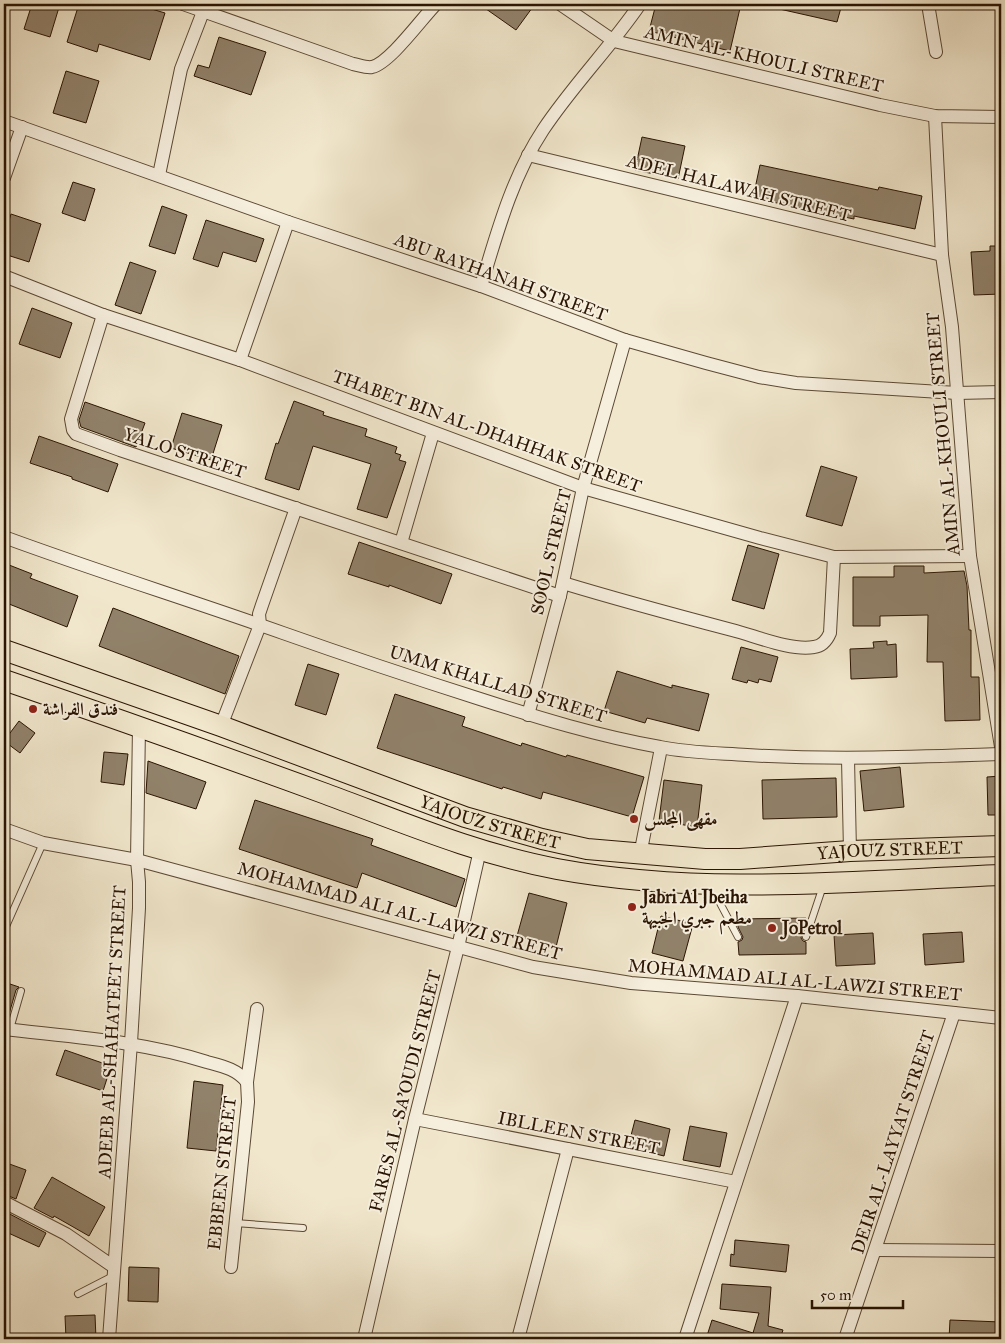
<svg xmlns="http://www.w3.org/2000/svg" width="1005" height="1343" font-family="'IM FELL Great Primer',Amiri,serif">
<rect width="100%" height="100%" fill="#f1e7cc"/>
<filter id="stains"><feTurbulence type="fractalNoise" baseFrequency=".004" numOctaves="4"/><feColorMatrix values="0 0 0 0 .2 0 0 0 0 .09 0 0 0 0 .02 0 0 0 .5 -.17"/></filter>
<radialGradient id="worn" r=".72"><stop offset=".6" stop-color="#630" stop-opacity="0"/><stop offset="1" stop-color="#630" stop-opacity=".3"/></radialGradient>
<g fill="#91826b" stroke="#2a1402">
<path d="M32 4H60L50 37 24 29Z"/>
<path d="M79 4H135L165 13 150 60 99 44 97 52 67 42Z"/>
<path d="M479 4H535L516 30Z"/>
<path d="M656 4H697L708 6V4H741L730 51 649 31Z"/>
<path d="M775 4H842L837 22 775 8Z"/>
<path d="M219 37 266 52 251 95 194 76 198 65 209 68Z"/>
<path d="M66 71 99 81 86 123 53 113Z"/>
<path d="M642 137 685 146 678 179 635 170Z"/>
<path d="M760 165 878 190 879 187 922 196 915 229 854 216V219L753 198Z"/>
<path d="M73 182 95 189 85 221 62 213Z"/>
<path d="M162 206 187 215 175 254 149 246Z"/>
<path d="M11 214 41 224 29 262 4 254V237Z"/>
<path d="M206 220 264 239 256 262 223 252 218 267 193 259Z"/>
<path d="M990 246H1001V294L974 295 971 252 990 251Z"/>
<path d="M130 262 156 271 141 314 115 305Z"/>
<path d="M32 308 72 323 60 358 19 344Z"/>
<path d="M294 401 324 412 323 415 367 429 365 436 397 447 395 453 401 455 399 460 406 462 387 518 357 509 371 464 313 446 299 490 265 479 276 443 278 444Z"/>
<path d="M85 402 145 423 136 447 81 427 79 420Z"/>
<path d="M182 413 222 425 211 460 171 448Z"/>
<path d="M39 436 118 464 108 492 72 479V477L30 463Z"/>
<path d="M821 466 857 477 842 526 806 516Z"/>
<path d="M359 542 452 574 441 604 389 585V587L348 574Z"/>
<path d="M748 545 779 554 764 609 732 600Z"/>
<path d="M4 563 32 574 30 578 78 596 67 627 4 602Z"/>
<path d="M894 566H924V573L964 571 967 586 969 630H971V677H979L980 720 945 721 943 662H927L928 615 880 616V626H853V577H894Z"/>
<path d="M113 608 239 656 225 694 99 646Z"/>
<path d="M887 641V645L896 644 897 677 851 679 850 649 874 648 873 642Z"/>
<path d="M741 647 778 657 771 682 759 679 758 683 748 680 747 683 732 679Z"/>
<path d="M308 664 339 674 326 715 295 705Z"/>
<path d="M617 671 672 688V685L709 694 699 731 647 718 645 723 604 711Z"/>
<path d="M395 694 465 717 462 726 521 746 522 743 566 757 567 755 644 777 632 817 543 792 541 799 503 787 502 789 377 748Z"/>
<path d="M19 721 35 733 20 753 4 741Z"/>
<path d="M104 752 128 754 124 785 101 782Z"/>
<path d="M148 761 206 782 196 809 146 793Z"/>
<path d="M900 767 904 807 864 811 860 771Z"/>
<path d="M1001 776V815H988L987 777Z"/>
<path d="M836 778 837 817 763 819 762 780Z"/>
<path d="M664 780 702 785 697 827 659 821Z"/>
<path d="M255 800 373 839 371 845 465 879 456 907 362 873 357 888 239 849Z"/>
<path d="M529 893 567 903 556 947 517 936Z"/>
<path d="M661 916 693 924 683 961 652 953Z"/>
<path d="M806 918 801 938 803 941 806 942V954L739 955 738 942 742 940 743 937 738 927V919Z"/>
<path d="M962 932 964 962 925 965 923 934Z"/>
<path d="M873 933 875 964 836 966 834 935Z"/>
<path d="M4 982 19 987 16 990 7 1021H4Z"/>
<path d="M65 1050 111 1066 103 1091 56 1075Z"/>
<path d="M194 1081 223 1085 216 1151 187 1148Z"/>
<path d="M635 1120 670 1129 664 1156 628 1147Z"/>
<path d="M690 1126 727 1133 720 1167 683 1160Z"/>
<path d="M4 1162 26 1170 16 1199 4 1194Z"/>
<path d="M52 1177 105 1207 89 1236 54 1216 53 1218 34 1208Z"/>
<path d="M4 1211 46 1233 39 1247 4 1231Z"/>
<path d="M735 1240 789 1245 786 1272 730 1266 731 1254 734 1255Z"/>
<path d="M129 1267 159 1268 158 1302 128 1301Z"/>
<path d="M722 1284 771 1287 768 1326 783 1330 780 1339H706L712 1320 753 1333 759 1313 720 1309Z"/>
<path d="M95 1315 96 1339H66L65 1316Z"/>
<path d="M950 1320 1001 1322V1339H949Z"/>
</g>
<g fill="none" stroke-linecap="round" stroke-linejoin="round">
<defs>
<g id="service">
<path d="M712 888 738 937"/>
<path d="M4 931 43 843"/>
<path d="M806 937 823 886"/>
<path d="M10 1029 21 991"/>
<path d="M235 1223 303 1228"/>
<path d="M78 1294 113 1276"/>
</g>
<g id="minor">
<path d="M183 4 353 64C359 65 366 68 372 67 390 63 422 18 436 4"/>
<path d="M560 4 614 41 880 105 935 116 1001 117"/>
<path d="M928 4 936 52"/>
<path d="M935 116 942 255 952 327 970 556 1001 747"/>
<path d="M4 121 288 222 481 286 625 340 706 363 759 377 796 383 957 393 1001 392"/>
<path d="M528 155 942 255"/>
<path d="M159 175 181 69 206 4"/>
<path d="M4 178 22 127"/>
<path d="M4 276 103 315 240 360 583 488 760 538 834 557 970 556"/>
<path d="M481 286C497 233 512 177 543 130 572 86 610 48 640 4"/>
<path d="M103 315 71 419 73 430 76 434 120 450 560 596"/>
<path d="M240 360 288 222"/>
<path d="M4 537C96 571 190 600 283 633 348 656 414 678 480 699 539 718 598 736 660 747 689 753 718 753 747 755 832 760 916 757 1001 754"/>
<path d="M401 543 433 433"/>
<path d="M563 583C619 600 675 615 732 630 756 636 790 651 814 647 823 646 827 640 830 633L834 557"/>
<path d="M528 715 560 596 583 488 625 340"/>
<path d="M221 726 260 625 259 614 262 605 296 508"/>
<path d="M848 759 850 851"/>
<path d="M4 829 43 843 137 860 533 967 631 983 797 996 1001 1018"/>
<path d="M640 855 661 748"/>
<path d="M4 1029C72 1037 141 1041 207 1062 222 1066 237 1069 247 1082"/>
<path d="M415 1119 736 1182"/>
<path d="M4 1202 66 1234 114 1267"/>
<path d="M876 1250 1001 1251"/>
<path d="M231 1267 248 1102 247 1082 257 1009"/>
<path d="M109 1339 131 1043 139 908V882L137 860 139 726"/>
<path d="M364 1339 415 1119 458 947 480 850"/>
<path d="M518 1339 568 1149"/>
<path d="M685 1339 797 996"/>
<path d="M845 1339 954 1013"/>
</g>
<g id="primary">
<path id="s1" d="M4 650 221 726 465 817 542 839 587 849 705 859H740L850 851 1001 846"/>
<path d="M4 680C112 717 219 755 326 794 402 822 477 854 557 869 703 896 854 881 1001 875"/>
</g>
</defs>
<use href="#service" stroke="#5c4934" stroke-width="8"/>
<use href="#minor" stroke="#5c4934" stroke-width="14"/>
<use href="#primary" stroke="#2a1402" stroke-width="22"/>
<use href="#service" stroke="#f6efde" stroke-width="6"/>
<use href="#minor" stroke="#f6efde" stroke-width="12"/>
<use href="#primary" stroke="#f1e7cc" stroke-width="20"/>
</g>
<g fill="#8f2418" stroke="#f6efde" stroke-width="2">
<circle cx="33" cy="709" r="5"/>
<circle cx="634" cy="819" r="5"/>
<circle cx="632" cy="907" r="5"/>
<circle cx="772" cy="928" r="5"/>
</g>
<g text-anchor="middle" stroke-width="4" stroke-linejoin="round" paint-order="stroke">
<g font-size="18" fill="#2a1402" stroke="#f6efde">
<text transform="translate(764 59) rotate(13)" y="6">AMIN AL-KHOULI STREET</text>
<text transform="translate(739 188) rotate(14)" y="6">ADEL HALAWAH STREET</text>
<text transform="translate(501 277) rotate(20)" y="6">ABU RAYHANAH STREET</text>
<text transform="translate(487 431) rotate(20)" y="6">THABET BIN AL-DHAHHAK STREET</text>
<text transform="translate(943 434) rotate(-95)" y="6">AMIN AL-KHOULI STREET</text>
<text transform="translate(185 453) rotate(18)" y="6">YALO STREET</text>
<text transform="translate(551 552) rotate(-77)" y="6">SOOL STREET</text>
<text transform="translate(498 684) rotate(17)" y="6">UMM KHALLAD STREET</text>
<text dy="6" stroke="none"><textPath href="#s1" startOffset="516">YAJOUZ STREET</textPath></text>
<text dy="6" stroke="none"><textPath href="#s1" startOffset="920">YAJOUZ STREET</textPath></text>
<text transform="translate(400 911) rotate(15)" y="6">MOHAMMAD ALI AL-LAWZI STREET</text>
<text transform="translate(795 980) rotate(5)" y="6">MOHAMMAD ALI AL-LAWZI STREET</text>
<text transform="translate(112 1032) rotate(-87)" y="6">ADEEB AL-SHAHATEET STREET</text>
<text transform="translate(405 1091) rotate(-76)" y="6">FARES AL-SA’OUDI STREET</text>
<text transform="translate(579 1133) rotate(11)" y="6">IBLLEEN STREET</text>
<text transform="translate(893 1142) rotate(-72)" y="6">DEIR AL-LAYYAT STREET</text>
<text transform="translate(222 1173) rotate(-84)" y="6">EBBEEN STREET</text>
</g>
<g font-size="18" font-weight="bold" fill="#2a1402" stroke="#f6efde" text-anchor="start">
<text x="43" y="715">فندق الفراشة</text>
<text x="644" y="825">مقهى المجلس</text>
<text x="642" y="903">Jabri Al Jbeiha<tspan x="642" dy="21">مطعم جبري الجبيهة</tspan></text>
<text x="782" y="934">JoPetrol</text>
</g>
</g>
<rect width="1005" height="1343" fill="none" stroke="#f1e7cc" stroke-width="20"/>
<rect x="5" y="5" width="995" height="1333" fill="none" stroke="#2a1402" stroke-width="2.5"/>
<rect x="10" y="10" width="985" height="1323" fill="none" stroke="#2a1402"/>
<path d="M812 1300v8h91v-8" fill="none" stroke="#2a1402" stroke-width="2.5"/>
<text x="820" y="1300" font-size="15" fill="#2a1402" stroke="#f6efde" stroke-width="4" paint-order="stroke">50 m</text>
<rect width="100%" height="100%" filter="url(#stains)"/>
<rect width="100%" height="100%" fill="url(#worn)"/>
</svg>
